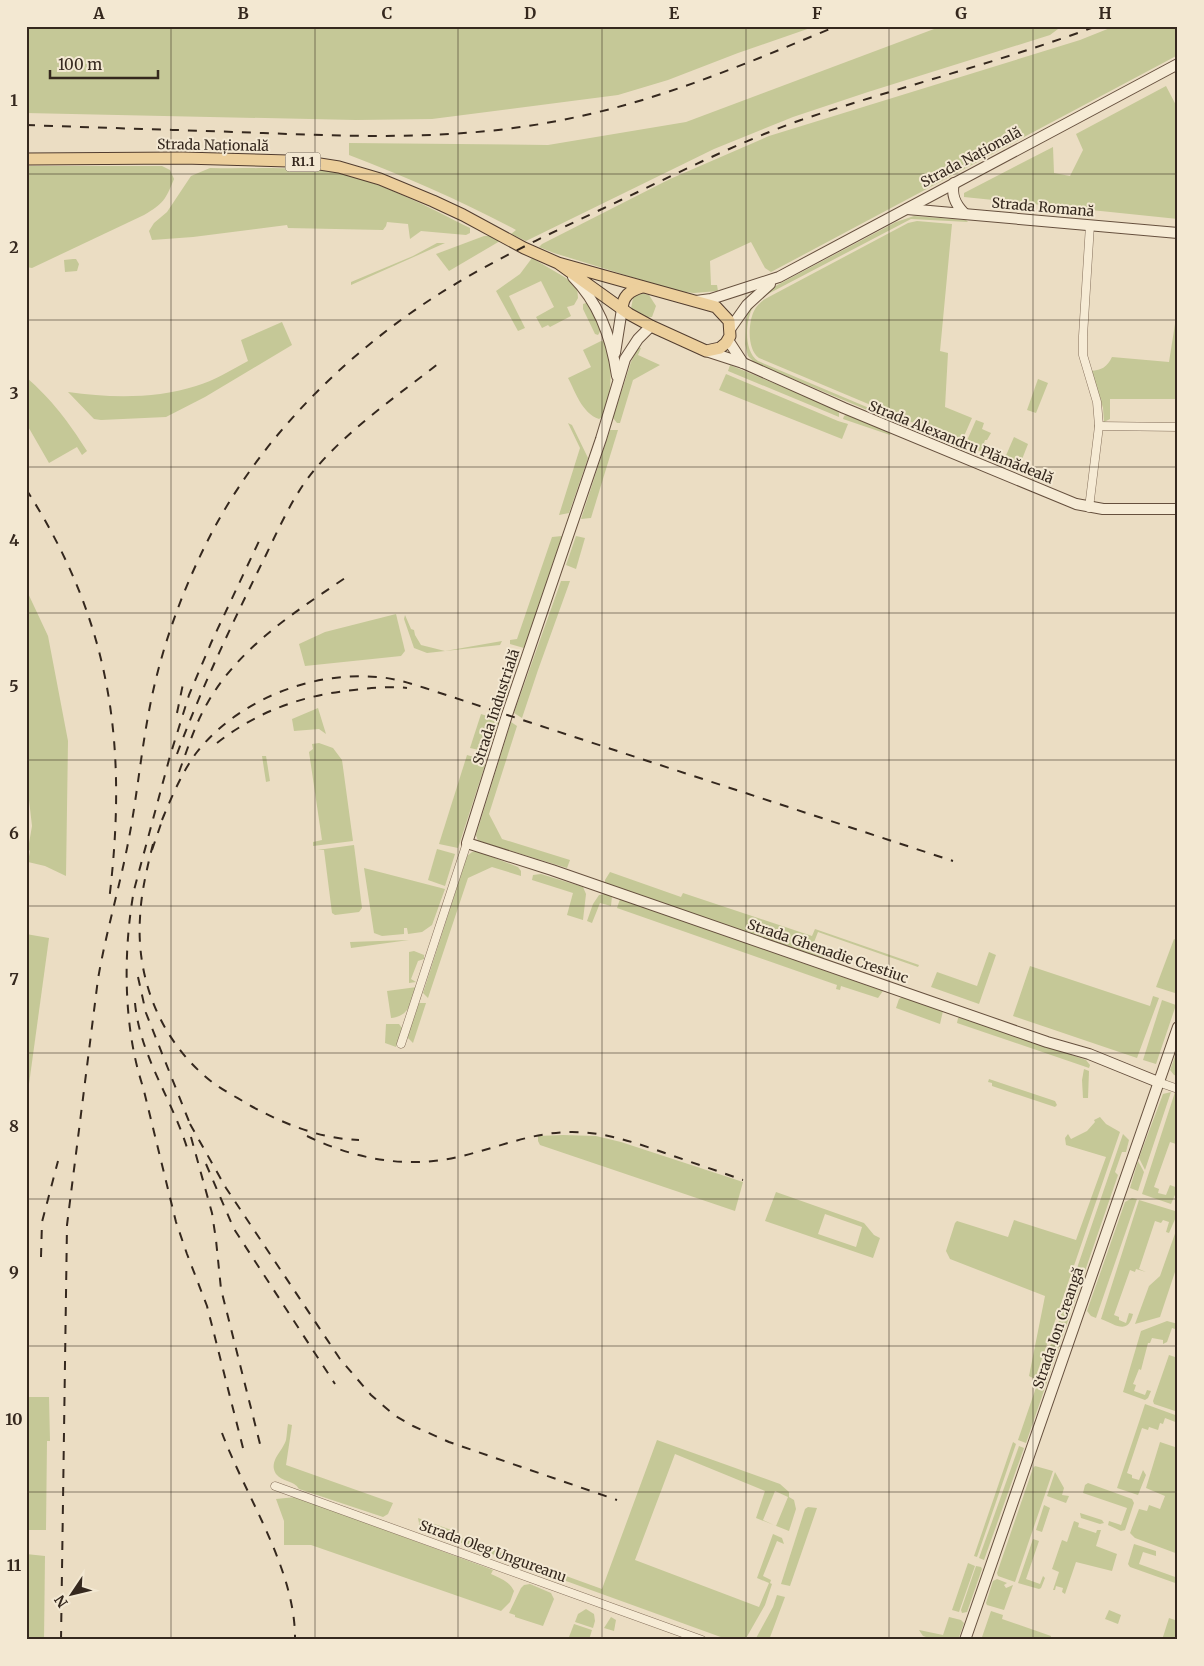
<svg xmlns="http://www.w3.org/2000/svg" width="1204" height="1666" font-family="Merriweather,serif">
<rect width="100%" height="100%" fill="#ebddc3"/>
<g fill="#c5c897" fill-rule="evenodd">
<path d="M26 26H816L738 53 668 80 618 95 432 119 356 120 26 113Z"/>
<path d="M942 26H1062L1050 35 868 92 793 117 714 149 526 241 511 234 516 230C462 201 406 177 349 155V143L548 145 686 122Z"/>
<path d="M1115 26H1178V55L771 272 765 268 751 242 710 261 711 285H717L718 291 694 293 677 291 554 253 539 247 542 244 670 179 769 136 1080 40Z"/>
<path d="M1166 86 1178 109V219L964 197V193L1053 147 1054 173 1070 176 1083 150 1076 134Z"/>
<path d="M26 166H162L170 170 174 179C166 199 163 204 144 215L32 268 26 267Z"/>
<path d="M210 168C250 169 292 166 332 172 376 179 430 208 470 228V233L466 235 421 231 410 239 408 224 387 222 386 226 383 230 288 228 287 225 193 237 152 240 149 231 154 223 167 212 191 176Z"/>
<path d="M914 216 966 220 968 222 911 219 766 295C761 298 755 303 752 309 745 324 744 351 758 361L959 446 958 448 755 363 748 356 745 344 746 322 748 309 768 290 896 222Z"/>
<path d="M917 221 952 224 940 351 948 353 945 407 972 418 961 443 759 358C747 350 748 323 754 311 756 306 761 302 765 299L908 223Z"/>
<path d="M484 236H490L500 241 449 271 436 254Z"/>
<path d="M437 243H445L351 285V282L413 256Z"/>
<path d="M532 258 566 278 577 287 578 298 574 305 567 307 571 316 550 327 548 325 542 328 536 317 554 307 541 281 509 296 525 328 518 331 496 291 520 274Z"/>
<path d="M73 259H76L79 264 77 271 65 272 64 260Z"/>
<path d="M640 293 649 295 656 306 652 317C645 318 635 313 631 308L633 298Z"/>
<path d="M586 303H588L601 330 598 335 595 334 583 309V304Z"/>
<path d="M1178 305V399H1110V419L1104 422 1103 408 1091 371C1102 370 1107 367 1112 357L1169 362Z"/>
<path d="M282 322 292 345 205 397 166 417 101 420 94 419 68 392C110 398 155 399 196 386 214 381 231 370 248 361L241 340Z"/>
<path d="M601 341 605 342C613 368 613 392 602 417L599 419C582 413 576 393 568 378L591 367 583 350Z"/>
<path d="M638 347 641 348 638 355 660 365 633 380 620 423H617L613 418 631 362Z"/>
<path d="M730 365 836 409 839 413V417L728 371Z"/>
<path d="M726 374 838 421 848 424 842 439 719 390Z"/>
<path d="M26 377C53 401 68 421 87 451L82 455 77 447 49 463 26 423Z"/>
<path d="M1038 379 1048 383 1036 413 1027 410Z"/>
<path d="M848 414 891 432 890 435 843 419 844 416Z"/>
<path d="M976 420 984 423 982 429 991 433 987 440H985L984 443 986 444 982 452 965 445Z"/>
<path d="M568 423 572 425 588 458 569 513 559 515 580 448Z"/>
<path d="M610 430H618L591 518 581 519Z"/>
<path d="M1014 437 1028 444 1019 467 1004 460Z"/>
<path d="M562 536 524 648 510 644V640L517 639 552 537Z"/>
<path d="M576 536 585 538 576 569 566 565Z"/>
<path d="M561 581H570L538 670 522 718 514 713Z"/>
<path d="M26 589 48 636 68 741 66 876 45 866 28 862 30 851 28 849 32 826 26 774Z"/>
<path d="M396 614 405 651 401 656 305 666 299 644 325 632Z"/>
<path d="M405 615 411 629 414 630 415 635 421 645 445 651 502 641 500 645 427 653 414 648 404 619Z"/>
<path d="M318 708 326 734 319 729 294 731 292 719Z"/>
<path d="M481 714 499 720 488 752 470 748Z"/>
<path d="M511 722 517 726 489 814 502 839 570 860 567 868 478 841 476 835Z"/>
<path d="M319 743 333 748 342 760 353 841 313 846V842L322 840 309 752 313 749 312 744Z"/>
<path d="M467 755 484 760 485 765 458 848 439 844Z"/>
<path d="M262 756H266L270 781 266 782Z"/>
<path d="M354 845 362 908 359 912 335 915 332 913 324 850H317Z"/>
<path d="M437 849 455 854 445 886 428 880Z"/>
<path d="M477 851 518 867 521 871V876L492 867 468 878 428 998 423 993 467 856 472 852Z"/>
<path d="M364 868 445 889 432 925 422 932 408 934 407 928H404V934L382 936 374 933Z"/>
<path d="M610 872 681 897 683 893 812 936 815 929 919 965 918 967 818 932 811 950 824 954 823 958 605 884V880Z"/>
<path d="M541 874 583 887 586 894 583 920 567 915 573 893 532 880 533 875Z"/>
<path d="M605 894 612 896 611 906 600 903 592 923 587 921 593 904 599 895Z"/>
<path d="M620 899 883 991 878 998 841 986 840 990 836 989 837 985 617 908Z"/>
<path d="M26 934 49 938 26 1106Z"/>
<path d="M1174 939 1178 941V994L1156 987Z"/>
<path d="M409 940 351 948 350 942Z"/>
<path d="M414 951 424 955V959L418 961 411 979 416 982 409 983V952Z"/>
<path d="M989 952 996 955 979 1004 931 987 937 972 977 986Z"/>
<path d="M1030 966 1150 1006 1153 996 1159 998 1137 1058 1013 1016Z"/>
<path d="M417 987C410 1003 410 1016 391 1018L387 991Z"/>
<path d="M902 997 943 1011 940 1024 896 1008 899 999Z"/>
<path d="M1162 1000 1176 1005 1156 1064 1143 1060Z"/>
<path d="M419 1003H426L413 1043 407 1037Z"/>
<path d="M960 1017 1086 1060 1090 1065 1089 1068 957 1023 958 1018Z"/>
<path d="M386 1024H399L402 1028 396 1047 385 1043Z"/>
<path d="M1178 1048V1076L1174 1075 1170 1070Z"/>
<path d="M1084 1069 1089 1071 1088 1098H1083L1082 1080Z"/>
<path d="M989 1079 1055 1101 1057 1105 1055 1107 992 1086V1083L988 1082Z"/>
<path d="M1171 1092 1145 1170 1139 1158 1163 1094Z"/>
<path d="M1175 1092 1178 1093V1141L1176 1144 1170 1142 1154 1187 1159 1189 1158 1193 1166 1195 1170 1185 1178 1188 1171 1204 1142 1194Z"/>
<path d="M1100 1117 1106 1124 1120 1132 1035 1379 1029 1376 1045 1296 950 1259 946 1251 955 1223 957 1221 1008 1237 1014 1220 1076 1240 1106 1157 1066 1145 1065 1138 1068 1134 1071 1139 1087 1131 1095 1122 1094 1120Z"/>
<path d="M1123 1134 1129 1140 1126 1152H1122L1115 1172 1118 1175 1026 1443 1018 1440Z"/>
<path d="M563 1135 596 1136 621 1142 743 1182 735 1211 540 1145 538 1141V1136Z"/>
<path d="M1138 1161 1144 1172 1138 1191 1130 1188Z"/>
<path d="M776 1192 864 1223 874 1235 880 1238 873 1258 765 1221ZM825 1214 862 1227 856 1247 818 1234Z"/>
<path d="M1132 1198 1137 1199 1096 1318 1091 1316 1087 1311 1125 1202Z"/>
<path d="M1139 1200 1175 1211 1176 1217 1169 1233 1166 1232 1169 1222 1163 1220 1161 1223 1155 1221 1139 1269 1146 1272 1136 1269 1135 1272 1130 1270 1114 1315 1119 1317V1320L1126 1323 1129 1313 1133 1314C1128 1335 1116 1325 1101 1319Z"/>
<path d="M1178 1225V1263L1160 1317 1135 1324 1149 1286 1160 1276Z"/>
<path d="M1167 1321 1178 1324V1330L1172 1328 1167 1342 1163 1344V1340L1152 1338 1150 1343H1148L1141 1370 1139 1369 1133 1384 1136 1385 1134 1391 1145 1395 1147 1390 1151 1391 1148 1398 1145 1400 1123 1392 1141 1331Z"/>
<path d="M1169 1355 1178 1358V1412L1154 1404 1153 1401Z"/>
<path d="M26 1397H49L50 1441H47L46 1530H27L26 1545Z"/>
<path d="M1145 1404 1178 1416V1423L1165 1418 1163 1424 1160 1423 1158 1430 1149 1427 1148 1430 1142 1428 1127 1473 1132 1475V1478L1139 1480 1143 1470 1146 1475 1138 1495 1117 1488Z"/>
<path d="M288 1424 292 1425 286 1465 393 1503 388 1514 383 1517 299 1489C294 1480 282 1482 276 1474 268 1461 283 1451 286 1440 287 1435 287 1429 288 1424Z"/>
<path d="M657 1440 780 1484 789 1492V1497L794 1500 796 1509 789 1531 756 1518 765 1491 675 1454 635 1560 759 1607 769 1583 757 1578 773 1534 782 1538 784 1544 777 1541 763 1576 771 1580 770 1583 772 1584 765 1605 745 1640H729L420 1528 418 1518 454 1531 453 1535 602 1589ZM775 1491 788 1497 776 1526 763 1520Z"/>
<path d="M1013 1442 1016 1444 977 1557 974 1556Z"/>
<path d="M1160 1442 1178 1448V1554L1135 1538 1130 1533 1139 1509 1147 1511 1149 1505 1160 1509 1165 1496 1146 1488Z"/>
<path d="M1019 1446 1024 1448 984 1560 979 1558Z"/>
<path d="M1035 1466 1053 1471 1015 1582 998 1576 997 1573 1033 1468Z"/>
<path d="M1055 1472 1064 1488 1062 1495 1069 1496 1066 1503 1047 1496Z"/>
<path d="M1088 1483 1132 1499 1134 1503 1125 1530 1121 1531 1108 1525 1109 1521 1121 1525 1127 1508 1083 1493 1085 1485Z"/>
<path d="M296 1497 493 1570 491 1574C501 1579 509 1581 514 1591L510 1602 501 1611 311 1545H284V1521L276 1499Z"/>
<path d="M1044 1505 1050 1508 1042 1532 1036 1530Z"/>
<path d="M808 1507 817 1508 790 1586 781 1584 805 1509Z"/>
<path d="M1080 1513 1102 1520 1104 1523 1100 1524 1081 1518Z"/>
<path d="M1074 1521 1079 1523 1078 1527 1096 1533 1097 1530H1101L1096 1546 1117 1554 1112 1571 1076 1562 1065 1594 1062 1592 1063 1588 1056 1586 1055 1590H1053L1059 1572 1052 1569 1062 1540 1067 1542Z"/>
<path d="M1033 1539 1039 1541 1026 1579 1040 1584 1043 1576 1045 1578 1041 1588 1039 1589 1018 1583Z"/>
<path d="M1134 1544 1156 1551V1556L1143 1552 1139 1564 1178 1578V1584L1130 1567 1128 1564Z"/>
<path d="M26 1554 45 1556 44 1640H26Z"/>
<path d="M968 1563 975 1566 959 1612 952 1610Z"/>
<path d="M976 1566 981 1567 982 1569 967 1612 962 1613 961 1610Z"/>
<path d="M997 1579 1007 1583 1004 1585 1006 1588 1013 1585 1004 1610 987 1605 986 1603 993 1581Z"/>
<path d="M530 1584 551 1593 554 1599 543 1626 515 1617V1615L509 1613 521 1588 524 1585Z"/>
<path d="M777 1595 785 1597 769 1640H755L773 1607Z"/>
<path d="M586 1609 594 1614 595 1621 593 1628 575 1622 578 1614Z"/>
<path d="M1109 1610 1121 1615 1118 1624 1105 1619Z"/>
<path d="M991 1611 1003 1615 1002 1619 1051 1636 1050 1640H981Z"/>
<path d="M611 1617 616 1620 614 1631 604 1628Z"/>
<path d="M949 1617 961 1620 964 1623 958 1640H925L926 1637 923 1636 919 1630 943 1635Z"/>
<path d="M1169 1618 1178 1621 1176 1640H1162Z"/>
<path d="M574 1624 592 1630 589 1640H577L569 1637Z"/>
</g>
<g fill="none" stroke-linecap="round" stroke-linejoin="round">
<defs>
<g id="street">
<path d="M1099 426 1178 427"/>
<path d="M1089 508 1099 426 1097 402 1083 355V336L1090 225"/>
<path d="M401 1044 467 843"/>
<path d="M1158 1082 1178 1089"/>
<path d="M275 1486 702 1640"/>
</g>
<g id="secondary">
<path d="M954 183C951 195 955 204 964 213"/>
<path d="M907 209 1178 233"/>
<path d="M573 277C599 303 612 341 617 376"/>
<path d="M696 301 711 299 779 277 1178 64"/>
<path d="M651 326 638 339 625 359 601 439 507 715 467 843 552 870 1047 1042 1089 1054 1158 1082"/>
<path d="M730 329 747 305 770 284"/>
<path d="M728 340 743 363"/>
<path d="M706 351 743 363 844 408 1076 504 1103 509H1178"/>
<path d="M615 353 622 309"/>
<path d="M965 1640 1178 1027"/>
</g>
<g id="primary">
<path d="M26 159 183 158 288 161 307 162 339 167 380 179 433 201 463 215 524 248 558 263 716 307 729 321 730 336 726 343 720 348 706 351 651 326 629 314 558 263"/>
<path d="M622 309C623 296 629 291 642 287"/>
</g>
</defs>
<use href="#street" stroke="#846f5b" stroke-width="9"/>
<use href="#secondary" stroke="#66503e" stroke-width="12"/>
<use href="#primary" stroke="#523d2f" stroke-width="13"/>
<use href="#street" stroke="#f6ebd5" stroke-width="8"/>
<use href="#secondary" stroke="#f6ebd5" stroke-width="10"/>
<use href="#primary" stroke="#eccf9c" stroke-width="11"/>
<g stroke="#35281e" stroke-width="2" stroke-dasharray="9 9" stroke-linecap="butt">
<path d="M26 125C105 128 184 130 263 133 363 137 463 140 562 120 660 101 745 64 837 26"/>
<path d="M26 489C112 623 128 745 109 901"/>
<path d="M177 713 184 679"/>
<path d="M217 743C258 711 303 695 354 690 372 688 390 686 407 688"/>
<path d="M177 754C201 689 231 626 262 563 278 531 292 496 316 468 351 427 401 393 443 360"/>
<path d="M179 772C188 748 195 724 208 702 241 645 298 610 351 574"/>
<path d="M162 820C172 796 182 772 197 752 238 700 312 671 377 677 394 678 409 683 425 688L953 861"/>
<path d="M153 844C147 868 141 893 140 918 136 981 162 1043 212 1082 224 1091 238 1098 251 1106 284 1124 321 1139 359 1140"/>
<path d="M152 850 164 815"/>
<path d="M138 977 146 1013 192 1129"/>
<path d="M135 1003C140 1057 173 1100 188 1151"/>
<path d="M190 1124 226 1188 340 1359 371 1395 394 1415 413 1426 449 1442 617 1500"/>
<path d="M307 1136C355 1159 406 1169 458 1157 497 1148 532 1132 572 1132 606 1132 636 1143 668 1154 693 1163 718 1171 743 1180"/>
<path d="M191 1137 212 1213 216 1240 221 1289 260 1444"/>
<path d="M206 1164 234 1229 335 1384"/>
<path d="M41 1257 42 1222 58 1161"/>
<path d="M222 1433C246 1497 296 1570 295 1640"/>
<path d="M243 1448 207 1306 187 1254 176 1222 143 1087C123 1027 123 951 134 890L170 756 189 695 211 643 260 539"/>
<path d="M61 1640 67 1225 98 979C106 932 120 886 129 838 137 796 141 753 149 711 160 652 181 593 208 540 259 439 345 354 439 294 496 258 560 229 621 200 680 172 739 142 801 120 899 87 1000 62 1097 26"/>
</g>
</g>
<path fill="none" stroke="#35281e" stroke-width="1" stroke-opacity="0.55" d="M171 26V1640M315 26V1640M458 26V1640M602 26V1640M746 26V1640M889 26V1640M1033 26V1640M26 174H1178M26 320H1178M26 467H1178M26 613H1178M26 760H1178M26 906H1178M26 1053H1178M26 1199H1178M26 1346H1178M26 1492H1178"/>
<g text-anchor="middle" stroke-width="4" stroke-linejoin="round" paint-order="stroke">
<rect fill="#f3e8d2" stroke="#6e6254" stroke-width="1" x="285.5" y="152.5" width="35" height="19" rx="4"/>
<g font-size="12" font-weight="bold" fill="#35281e">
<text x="303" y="166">R1.1</text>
</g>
<g font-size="14" fill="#35281e" stroke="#f3e8d2">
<text transform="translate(213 145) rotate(1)" y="5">Strada Națională</text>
<text transform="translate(971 157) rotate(-28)" y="5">Strada Națională</text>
<text transform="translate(1043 207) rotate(5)" y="5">Strada Romană</text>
<text transform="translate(961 442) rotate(22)" y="5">Strada Alexandru Plămădeală</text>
<text transform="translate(496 707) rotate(-72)" y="5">Strada Industrială</text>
<text transform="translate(828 951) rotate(19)" y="5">Strada Ghenadie Crestiuc</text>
<text transform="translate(1058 1328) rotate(-71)" y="5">Strada Ion Creangă</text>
<text transform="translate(493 1551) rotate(20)" y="5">Strada Oleg Ungureanu</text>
</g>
</g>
<rect width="1204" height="1666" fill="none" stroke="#f3e8d2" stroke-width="55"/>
<g transform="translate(72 1594) rotate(235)" stroke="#f3e8d2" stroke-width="4" paint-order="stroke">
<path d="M0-4L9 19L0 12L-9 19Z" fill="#35281e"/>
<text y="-8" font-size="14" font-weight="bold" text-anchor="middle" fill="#35281e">N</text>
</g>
<path d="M50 70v8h108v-8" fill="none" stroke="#35281e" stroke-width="2.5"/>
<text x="58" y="70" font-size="15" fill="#35281e" stroke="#f3e8d2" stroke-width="4" paint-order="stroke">100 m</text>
<rect x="28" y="28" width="1148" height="1610" fill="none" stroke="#35281e" stroke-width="2"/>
<g font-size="16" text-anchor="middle" font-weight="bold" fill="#35281e">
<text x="99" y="19">A</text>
<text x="243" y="19">B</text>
<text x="387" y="19">C</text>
<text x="530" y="19">D</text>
<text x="674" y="19">E</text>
<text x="817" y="19">F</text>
<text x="961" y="19">G</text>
<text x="1105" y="19">H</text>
<text x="14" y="106">1</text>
<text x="14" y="253">2</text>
<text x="14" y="399">3</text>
<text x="14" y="546">4</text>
<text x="14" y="692">5</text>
<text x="14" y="839">6</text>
<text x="14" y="985">7</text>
<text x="14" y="1132">8</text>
<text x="14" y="1278">9</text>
<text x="14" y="1425">10</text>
<text x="14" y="1571">11</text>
</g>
</svg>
